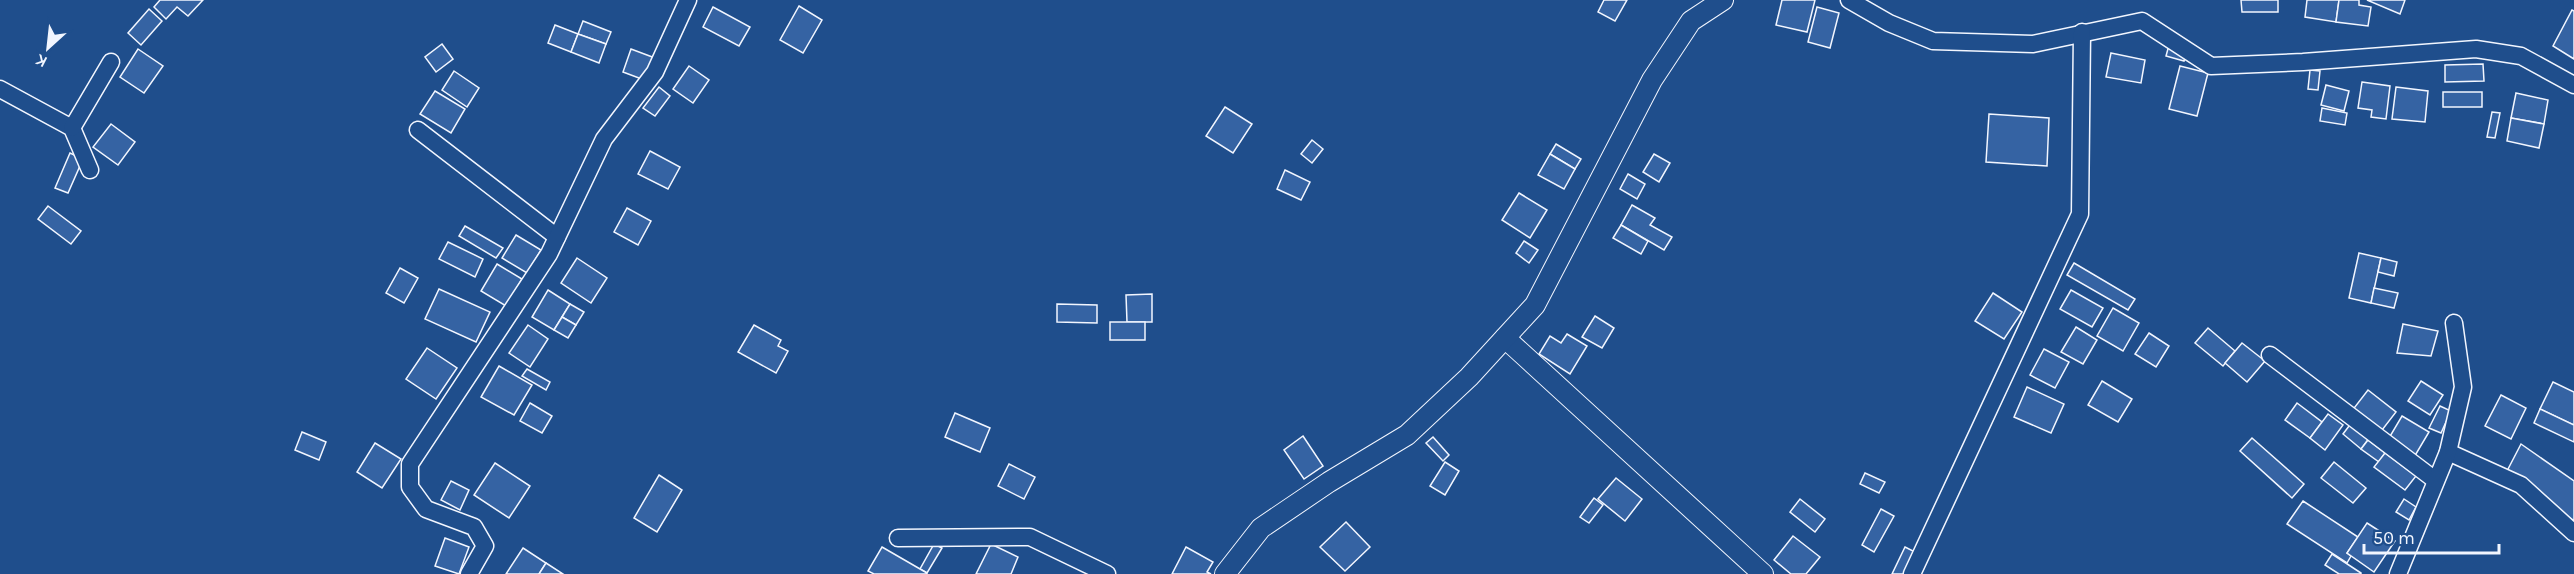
<svg xmlns="http://www.w3.org/2000/svg" width="2574" height="574" font-family="Karla,sans-serif">
<rect width="100%" height="100%" fill="#1f4e8c"/>
<g fill="#3563a3" stroke="#f2f6ff" stroke-width="1.5">
<path d="M160 0H203L188 16 177 7 166 19 154 7Z"/>
<path d="M1604 0H1627L1615 21 1598 12Z"/>
<path d="M1782 0H1815L1807 32 1776 25Z"/>
<path d="M2241 0H2278V12H2242Z"/>
<path d="M2307 0H2339L2336 22 2305 17Z"/>
<path d="M2339 0H2359V5L2371 7 2368 26 2336 22Z"/>
<path d="M2367 0H2405L2400 14Z"/>
<path d="M799 6 822 20 803 53 780 40Z"/>
<path d="M713 7 750 27 739 46 703 27Z"/>
<path d="M1817 7 1839 13 1830 48 1808 42Z"/>
<path d="M149 9 162 21 141 45 128 33Z"/>
<path d="M2572 10 2574 11V59L2553 46Z"/>
<path d="M583 21 611 32 606 44 578 34Z"/>
<path d="M555 25 578 34 571 52 548 43Z"/>
<path d="M578 34 606 44 599 63 571 52Z"/>
<path d="M442 44 453 59 436 72 425 57Z"/>
<path d="M2169 45 2187 51 2184 61 2166 56Z"/>
<path d="M138 49 163 66 144 93 120 77Z"/>
<path d="M631 49 655 58 647 81 623 72Z"/>
<path d="M2111 53 2145 60 2141 83 2106 77Z"/>
<path d="M2483 64 2484 81 2445 82V65Z"/>
<path d="M689 66 709 80 693 103 673 89Z"/>
<path d="M2180 66 2208 73 2197 116 2169 109Z"/>
<path d="M2310 70 2320 71 2318 90 2308 89Z"/>
<path d="M454 71 479 88 467 107 442 90Z"/>
<path d="M2362 82 2390 86 2386 119 2371 117 2372 110 2358 108Z"/>
<path d="M2326 85 2349 91 2344 111 2321 105Z"/>
<path d="M659 87 670 96 655 116 643 108Z"/>
<path d="M2396 87 2428 91 2425 122 2392 119Z"/>
<path d="M435 91 465 109 451 133 420 114Z"/>
<rect x="2443" y="92" width="39" height="15"/>
<path d="M2516 93 2548 100 2544 124 2511 118Z"/>
<path d="M1225 107 1252 124 1233 153 1206 136Z"/>
<path d="M2322 108 2347 113 2345 125 2320 121Z"/>
<path d="M2492 112 2500 113 2495 138 2487 137Z"/>
<path d="M1989 114 2049 118 2047 166 1986 162Z"/>
<path d="M2511 118 2544 124 2539 148 2507 141Z"/>
<path d="M111 124 135 142 118 165 93 147Z"/>
<path d="M1312 140 1323 149 1312 163 1301 154Z"/>
<path d="M1556 144 1581 159 1575 169 1550 154Z"/>
<path d="M650 151 680 167 668 189 638 174Z"/>
<path d="M70 153 83 159 68 193 55 188Z"/>
<path d="M1550 154 1575 169 1564 189 1538 175Z"/>
<path d="M1654 154 1670 163 1659 182 1643 172Z"/>
<path d="M1285 170 1310 182 1301 200 1277 189Z"/>
<path d="M1628 174 1645 184 1637 199 1620 189Z"/>
<path d="M1519 193 1547 210 1530 238 1502 220Z"/>
<path d="M1632 205 1655 218 1650 225 1672 237 1664 250 1621 225Z"/>
<path d="M48 206 81 231 71 244 38 219Z"/>
<path d="M627 208 651 221 638 245 614 232Z"/>
<path d="M1621 225 1648 241 1641 254 1613 238Z"/>
<path d="M465 226 503 248 496 258 459 236Z"/>
<path d="M516 235 541 250 527 273 502 258Z"/>
<path d="M1524 241 1538 250 1529 263 1516 253Z"/>
<path d="M448 242 483 259 475 277 439 259Z"/>
<path d="M2359 253 2381 258 2371 303 2349 298Z"/>
<path d="M577 258 607 278 591 303 561 283Z"/>
<path d="M2381 258 2397 262 2394 276 2378 272Z"/>
<path d="M2074 263 2135 299 2128 310 2067 275Z"/>
<path d="M497 264 522 279 506 306 481 291Z"/>
<path d="M400 268 418 278 404 303 386 293Z"/>
<path d="M2374 288 2398 293 2394 308 2371 303Z"/>
<path d="M439 289 490 312 476 342 425 319Z"/>
<path d="M548 290 570 304 554 330 532 317Z"/>
<path d="M2071 290 2103 308 2092 327 2060 309Z"/>
<path d="M1993 293 2022 312 2004 339 1975 321Z"/>
<path d="M1152 294V322H1127L1126 295Z"/>
<path d="M570 304 584 312 576 325 562 317Z"/>
<path d="M1057 304 1097 305V323L1057 322Z"/>
<path d="M2113 308 2139 323 2123 351 2097 336Z"/>
<path d="M1595 316 1614 328 1602 348 1582 337Z"/>
<path d="M562 317 576 325 568 338 554 330Z"/>
<rect x="1110" y="322" width="35" height="18"/>
<path d="M2403 324 2438 331 2431 356 2397 353Z"/>
<path d="M528 325 548 339 530 367 509 353Z"/>
<path d="M754 325 781 340 778 346 788 351 776 373 738 352Z"/>
<path d="M2076 327 2097 340 2083 364 2061 352Z"/>
<path d="M2208 328 2235 351 2223 366 2195 343Z"/>
<path d="M2149 333 2169 346 2156 367 2135 354Z"/>
<path d="M1567 334 1587 346 1570 374 1539 354 1550 336 1561 343Z"/>
<path d="M2242 343 2265 361 2247 382 2225 363Z"/>
<path d="M427 348 457 368 436 399 406 379Z"/>
<path d="M2044 349 2069 362 2055 388 2030 375Z"/>
<path d="M499 366 532 385 514 415 481 397Z"/>
<path d="M527 369 550 382 546 390 522 376Z"/>
<path d="M2102 381 2132 399 2118 422 2088 405Z"/>
<path d="M2421 381 2443 395 2430 415 2408 401Z"/>
<path d="M2553 382 2574 392V425L2540 409Z"/>
<path d="M2027 387 2064 404 2051 433 2014 417Z"/>
<path d="M2368 390 2396 412 2379 434 2351 412Z"/>
<path d="M2501 395 2526 408 2511 439 2485 426Z"/>
<path d="M530 403 552 416 542 433 520 421Z"/>
<path d="M2297 403 2322 422 2310 438 2285 420Z"/>
<path d="M2440 406 2451 411 2441 433 2429 428Z"/>
<path d="M2540 409 2574 425V442L2534 423Z"/>
<path d="M955 413 990 428 980 452 945 437Z"/>
<path d="M2328 414 2343 425 2325 450 2310 438Z"/>
<path d="M2402 416 2429 432 2413 459 2386 443Z"/>
<path d="M2352 422 2370 437 2361 449 2343 434Z"/>
<path d="M302 432 326 442 319 460 295 450Z"/>
<path d="M1303 436 1323 466 1304 479 1284 450Z"/>
<path d="M1433 437 1449 455 1443 461 1426 443Z"/>
<path d="M2252 438 2304 484 2292 498 2240 451Z"/>
<path d="M2368 440 2385 453 2379 462 2361 449Z"/>
<path d="M375 443 401 459 382 488 357 472Z"/>
<path d="M2521 444 2574 481V521L2507 471Z"/>
<path d="M2385 453 2416 476 2405 490 2374 467Z"/>
<path d="M1445 462 1459 471 1445 495 1430 486Z"/>
<path d="M2334 462 2366 488 2353 503 2321 478Z"/>
<path d="M495 463 530 486 509 518 474 495Z"/>
<path d="M1009 464 1035 477 1024 499 998 486Z"/>
<path d="M1865 473 1885 482 1879 493 1860 484Z"/>
<path d="M659 475 682 490 657 532 634 518Z"/>
<path d="M1616 478 1642 499 1625 521 1598 499Z"/>
<path d="M451 481 469 490 460 510 441 500Z"/>
<path d="M1594 498 1603 505 1589 523 1580 517Z"/>
<path d="M1800 499 1825 519 1815 532 1790 512Z"/>
<path d="M2404 499 2416 507 2409 520 2396 512Z"/>
<path d="M2303 501 2358 537 2347 553 2351 556 2347 563 2287 524Z"/>
<path d="M1881 509 1894 516 1874 552 1862 545Z"/>
<path d="M1346 522 1370 547 1345 571 1320 547Z"/>
<path d="M2367 523 2395 541 2374 572 2347 553Z"/>
<path d="M1793 536 1820 557 1806 574H1791L1774 560Z"/>
<path d="M445 538 469 547 459 574 435 566Z"/>
<path d="M934 544 942 548 927 573 920 569Z"/>
<path d="M991 544 1018 557 1011 574H976Z"/>
<path d="M882 547 927 573 926 574H874L868 571Z"/>
<path d="M1186 547 1213 562 1207 572 1211 574H1172Z"/>
<path d="M1905 547 1919 554 1909 574H1892Z"/>
<path d="M523 548 546 563 539 574H506Z"/>
<path d="M2332 554 2361 573V574H2339L2325 565Z"/>
<path d="M546 563 563 574H539Z"/>
</g>
<g fill="none" stroke-linecap="round" stroke-linejoin="round">
<defs>
<g id="minor">
<path d="M1849 0 1889 23 1933 41 2033 44 2142 21 2211 66 2303 62 2476 49 2521 56 2574 85"/>
<path d="M0 89 72 128 90 170"/>
<path d="M72 128 111 62"/>
<path d="M418 130 557 237"/>
<path d="M2270 355 2435 480"/>
<path d="M2448 452 2521 485 2574 533"/>
<path d="M898 538 1030 537 1107 574"/>
<path d="M469 574 485 546 474 527 426 509 410 487V464L549 254 604 139 655 72 688 0"/>
<path d="M1912 574 2080 214 2082 32"/>
<path d="M2398 574 2448 452 2463 387 2454 323"/>
</g>
<g id="tertiary">
<path d="M1505 338 1763 574"/>
<path d="M1225 574 1261 528 1329 482 1407 435 1469 377 1535 305 1652 80 1691 21 1723 0"/>
</g>
</defs>
<use href="#minor" stroke="#f2f6ff" stroke-width="19"/>
<use href="#tertiary" stroke="#f2f6ff" stroke-width="22"/>
<use href="#minor" stroke="#1f4e8c" stroke-width="16"/>
<use href="#tertiary" stroke="#1f4e8c" stroke-width="20"/>
</g>
<g transform="translate(48 48) rotate(207)" stroke="#1f4e8c" stroke-width="4.5" paint-order="stroke">
<path d="M0-4.5L10 22L0 15L-10 22Z" fill="#f2f6ff"/>
<text y="-9" font-size="16" font-weight="bold" text-anchor="middle" fill="#f2f6ff">K</text>
</g>
<path d="M2364 544v9h135v-9" fill="none" stroke="#f2f6ff" stroke-width="3"/>
<text x="2373" y="544" font-size="18" fill="#f2f6ff" stroke="#1f4e8c" stroke-width="4.5" paint-order="stroke">50 m</text>
</svg>
